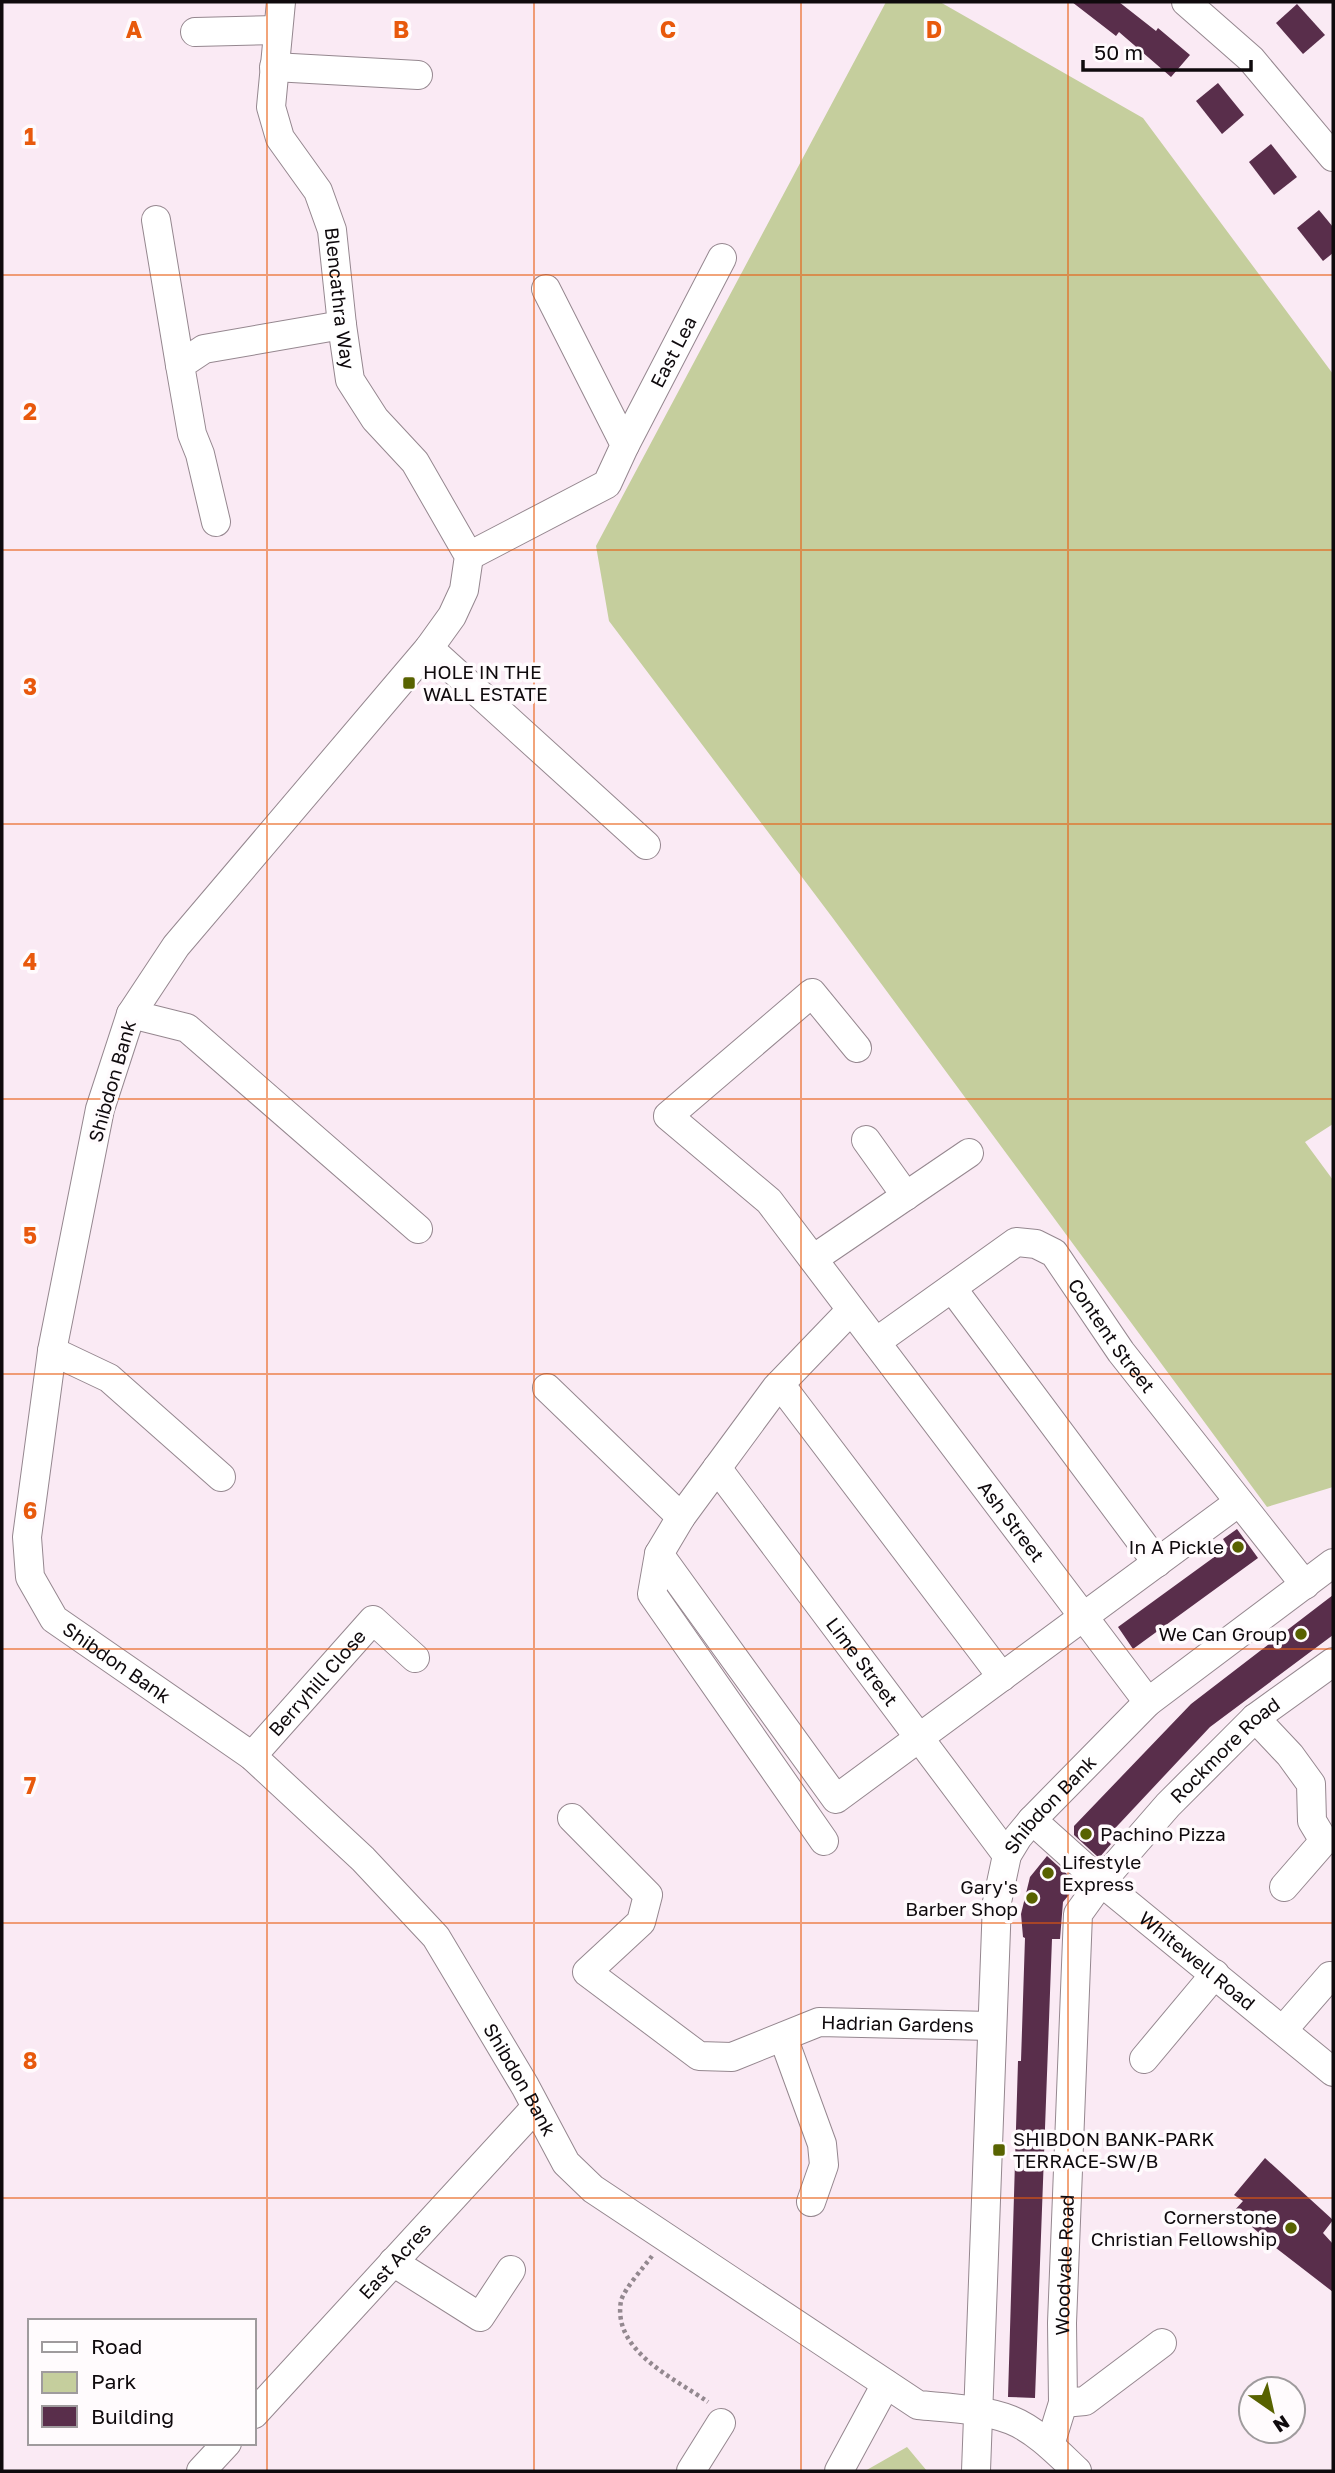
<svg xmlns="http://www.w3.org/2000/svg" width="1335" height="2473" font-family="'Golos Text',sans-serif">
<rect width="100%" height="100%" fill="#faeaf4"/>
<g fill="#c5ce9d">
<path d="M886 2H940L1143 118 1333 374V1124L1305 1142 1333 1180V1487L1267 1507 832 917 609 621 596 546Z"/>
<path d="M907 2447 927 2471H865Z"/>
</g>
<g fill="#592e4b">
<path d="M1072 2H1119L1156 31 1158 28 1190 55 1171 77 1119 32 1116 36Z"/>
<path d="M1297 4 1325 35 1303 54 1276 23Z"/>
<path d="M1218 83 1244 115 1222 134 1196 101Z"/>
<path d="M1271 144 1297 177 1274 195 1249 162Z"/>
<path d="M1319 210 1333 227V253L1323 261 1297 228Z"/>
<path d="M1237 1529 1258 1558 1133 1649 1118 1627 1228 1547 1223 1539Z"/>
<path d="M1333 1595V1635L1210 1727 1105 1839 1111 1844 1099 1858 1074 1835V1826L1191 1704Z"/>
<path d="M1047 1856 1078 1884 1063 1902 1060 1939H1052L1035 2398 1008 2397 1018 2061H1021L1025 1938 1023 1937 1021 1914 1030 1877Z"/>
<path d="M1265 2158 1333 2220 1323 2233 1333 2244V2292L1276 2248 1234 2211 1243 2201 1234 2195Z"/>
</g>
<g fill="none" stroke-linecap="round" stroke-linejoin="round">
<defs>
<g id="minor">
<path id="s1" d="M281 2 271 107 280 138 318 191 332 230 342 325 350 380 375 419 415 462 469 556 464 590 452 616 429 648 176 946 131 1014 100 1109 52 1351 27 1537 30 1577 54 1619 252 1756 363 1859 436 1937 525 2086 566 2163 593 2189 918 2405C949 2408 983 2409 1011 2420 1036 2430 1058 2453 1077 2471"/>
<path d="M1186 2 1251 59 1333 157"/>
<path d="M195 32 278 30"/>
<path d="M274 67 418 75"/>
<path d="M156 220 180 365"/>
<path id="s2" d="M625 445 722 258"/>
<path d="M216 522 200 454 192 434 180 365 204 349 342 325"/>
<path d="M469 556 607 484 625 445 546 289"/>
<path d="M429 648 646 845"/>
<path d="M131 1014 187 1028 418 1229"/>
<path id="s3" d="M857 1048 812 993 668 1116 769 1201 1148 1702"/>
<path d="M866 1140 906 1196"/>
<path d="M813 1259 969 1153"/>
<path d="M952 1288 1157 1563"/>
<path id="s4" d="M876 1342 1016 1242 1036 1244 1054 1253 1121 1352 1305 1585"/>
<path d="M52 1351 109 1378 221 1477"/>
<path d="M780 1384 1002 1677"/>
<path d="M547 1388 681 1517"/>
<path id="s5" d="M717 1468 1007 1855"/>
<path d="M659 1554 836 1799 1239 1502"/>
<path d="M1255 1718 1290 1755 1311 1784 1312 1821 1324 1841 1284 1887"/>
<path id="s6" d="M252 1756 373 1620 415 1658"/>
<path id="s7" d="M572 1818 648 1895 641 1922 587 1972 699 2056 732 2057 819 2022 991 2026"/>
<path id="s8" d="M1032 1820 1101 1882 1333 2072"/>
<path d="M824 1841 652 1594 659 1554 681 1517 776 1388 851 1310"/>
<path d="M1283 2030 1330 1976"/>
<path d="M783 2037 822 2144 824 2165 811 2202"/>
<path d="M1144 2059 1215 1974"/>
<path d="M393 2262 480 2317 511 2270"/>
<path d="M1063 2403 1085 2401 1162 2343"/>
<path id="s9" d="M254 2414 535 2108"/>
<path id="s10" d="M1050 2445 1063 2403 1062 2323 1078 1914 1101 1882 1168 1805 1255 1718 1333 1662"/>
<path d="M201 2471 227 2443"/>
<path d="M691 2471 721 2423"/>
<path d="M839 2471 886 2384"/>
<path id="s11" d="M976 2471 997 1902 1007 1855 1018 1837 1032 1820 1148 1702 1333 1563"/>
</g>
</defs>
<use href="#minor" stroke="#95878f" stroke-width="30"/>
<path stroke="#93888f" stroke-width="4.5" stroke-dasharray="3.5 3.5" stroke-linecap="butt" d="M652 2256C644 2267 624 2289 621 2301 612 2351 674 2378 708 2402"/>
<use href="#minor" stroke="#fff" stroke-width="28"/>
</g>
<path fill="none" stroke="#e8590c" stroke-width="2" stroke-opacity="0.55" d="M267 2V2471M534 2V2471M801 2V2471M1068 2V2471M2 275H1333M2 550H1333M2 824H1333M2 1099H1333M2 1374H1333M2 1649H1333M2 1923H1333M2 2198H1333"/>
<g fill="#586200" stroke="#fffbfd" stroke-width="2.5">
<rect x="402" y="676" width="14" height="14" rx="3.5"/>
<circle cx="1238" cy="1547" r="7"/>
<circle cx="1301" cy="1634" r="7"/>
<circle cx="1086" cy="1834" r="7"/>
<circle cx="1048" cy="1873" r="7"/>
<circle cx="1032" cy="1898" r="7"/>
<rect x="992" y="2143" width="14" height="14" rx="3.5"/>
<circle cx="1291" cy="2228" r="7"/>
</g>
<g text-anchor="middle" stroke-width="7" stroke-linejoin="round" paint-order="stroke">
<g font-size="19" fill="#0f0a0d" stroke="#fffbfd">
<text dy="7" stroke="none"><textPath href="#s1" startOffset="313">Blencathra Way</textPath></text>
<text dy="7" stroke="none"><textPath href="#s2" startOffset="105">East Lea</textPath></text>
<text transform="translate(112 1081) rotate(-74)" y="7">Shibdon Bank</text>
<text dy="7" stroke="none"><textPath href="#s4" startOffset="313">Content Street</textPath></text>
<text dy="7" stroke="none"><textPath href="#s3" startOffset="794">Ash Street</textPath></text>
<text dy="7" stroke="none"><textPath href="#s5" startOffset="242">Lime Street</textPath></text>
<text dy="7" stroke="none"><textPath href="#s1" startOffset="1883">Shibdon Bank</textPath></text>
<text dy="7" stroke="none"><textPath href="#s6" startOffset="98">Berryhill Close</textPath></text>
<text dy="7" stroke="none"><textPath href="#s10" startOffset="754">Rockmore Road</textPath></text>
<text dy="7" stroke="none"><textPath href="#s11" startOffset="684">Shibdon Bank</textPath></text>
<text dy="7" stroke="none"><textPath href="#s8" startOffset="217">Whitewell Road</textPath></text>
<text dy="7" stroke="none"><textPath href="#s7" startOffset="555">Hadrian Gardens</textPath></text>
<text dy="7" stroke="none"><textPath href="#s1" startOffset="2471">Shibdon Bank</textPath></text>
<text dy="7" stroke="none"><textPath href="#s9" startOffset="208">East Acres</textPath></text>
<text dy="7" stroke="none"><textPath href="#s10" startOffset="182">Woodvale Road</textPath></text>
</g>
<g font-size="19" fill="#0f0a0d" stroke="#fffbfd" text-anchor="start">
<text x="423" y="679">HOLE IN THE<tspan x="423" dy="22">WALL ESTATE</tspan></text>
<text x="1224" y="1554" text-anchor="end">In A Pickle</text>
<text x="1287" y="1641" text-anchor="end">We Can Group</text>
<text x="1100" y="1841">Pachino Pizza</text>
<text x="1062" y="1869">Lifestyle<tspan x="1062" dy="22">Express</tspan></text>
<text x="1018" y="1894" text-anchor="end">Gary's<tspan x="1018" dy="22">Barber Shop</tspan></text>
<text x="1013" y="2146">SHIBDON BANK-PARK<tspan x="1013" dy="22">TERRACE-SW/B</tspan></text>
<text x="1277" y="2224" text-anchor="end">Cornerstone<tspan x="1277" dy="22">Christian Fellowship</tspan></text>
</g>
</g>
<g font-size="23" text-anchor="middle" font-weight="bold" fill="#e8590c" stroke="#fffbfd" stroke-width="7" stroke-linejoin="round" paint-order="stroke">
<text x="134" y="38">A</text>
<text x="401" y="38">B</text>
<text x="668" y="38">C</text>
<text x="934" y="38">D</text>
<text x="30" y="145">1</text>
<text x="30" y="420">2</text>
<text x="30" y="695">3</text>
<text x="30" y="970">4</text>
<text x="30" y="1244">5</text>
<text x="30" y="1519">6</text>
<text x="30" y="1794">7</text>
<text x="30" y="2069">8</text>
</g>
<rect width="1335" height="2473" fill="none" stroke="#0f0a0d" stroke-width="7"/>
<rect x="28" y="2319" width="228" height="126" fill="#fffbfd" stroke="#9f9b9d" stroke-width="2"/>
<rect x="42" y="2342" width="35" height="10" fill="#ffffff" stroke="#9f9b9d" stroke-width="2"/>
<text x="91" y="2354" font-size="21" fill="#0f0a0d">Road</text>
<rect x="42" y="2372" width="35" height="21" fill="#c5ce9d" stroke="#9f9b9d" stroke-width="2"/>
<text x="91" y="2389" font-size="21" fill="#0f0a0d">Park</text>
<rect x="42" y="2406" width="35" height="21" fill="#592e4b" stroke="#9f9b9d" stroke-width="2"/>
<text x="91" y="2424" font-size="21" fill="#0f0a0d">Building</text>
<g transform="translate(1272 2410) rotate(146)"><circle r="33" fill="#fffbfd" stroke="#9f9b9d" stroke-width="2"/>
<path d="M0-5L12 26L0 18L-12 26Z" fill="#586200"/>
<text y="-10" font-size="19" font-weight="bold" text-anchor="middle" fill="#0f0a0d">N</text>
</g>
<path d="M1083 60v10h168v-10" fill="none" stroke="#0f0a0d" stroke-width="3.5"/>
<text x="1094" y="60" font-size="21" fill="#0f0a0d" stroke="#fffbfd" stroke-width="5" paint-order="stroke">50 m</text>
</svg>
